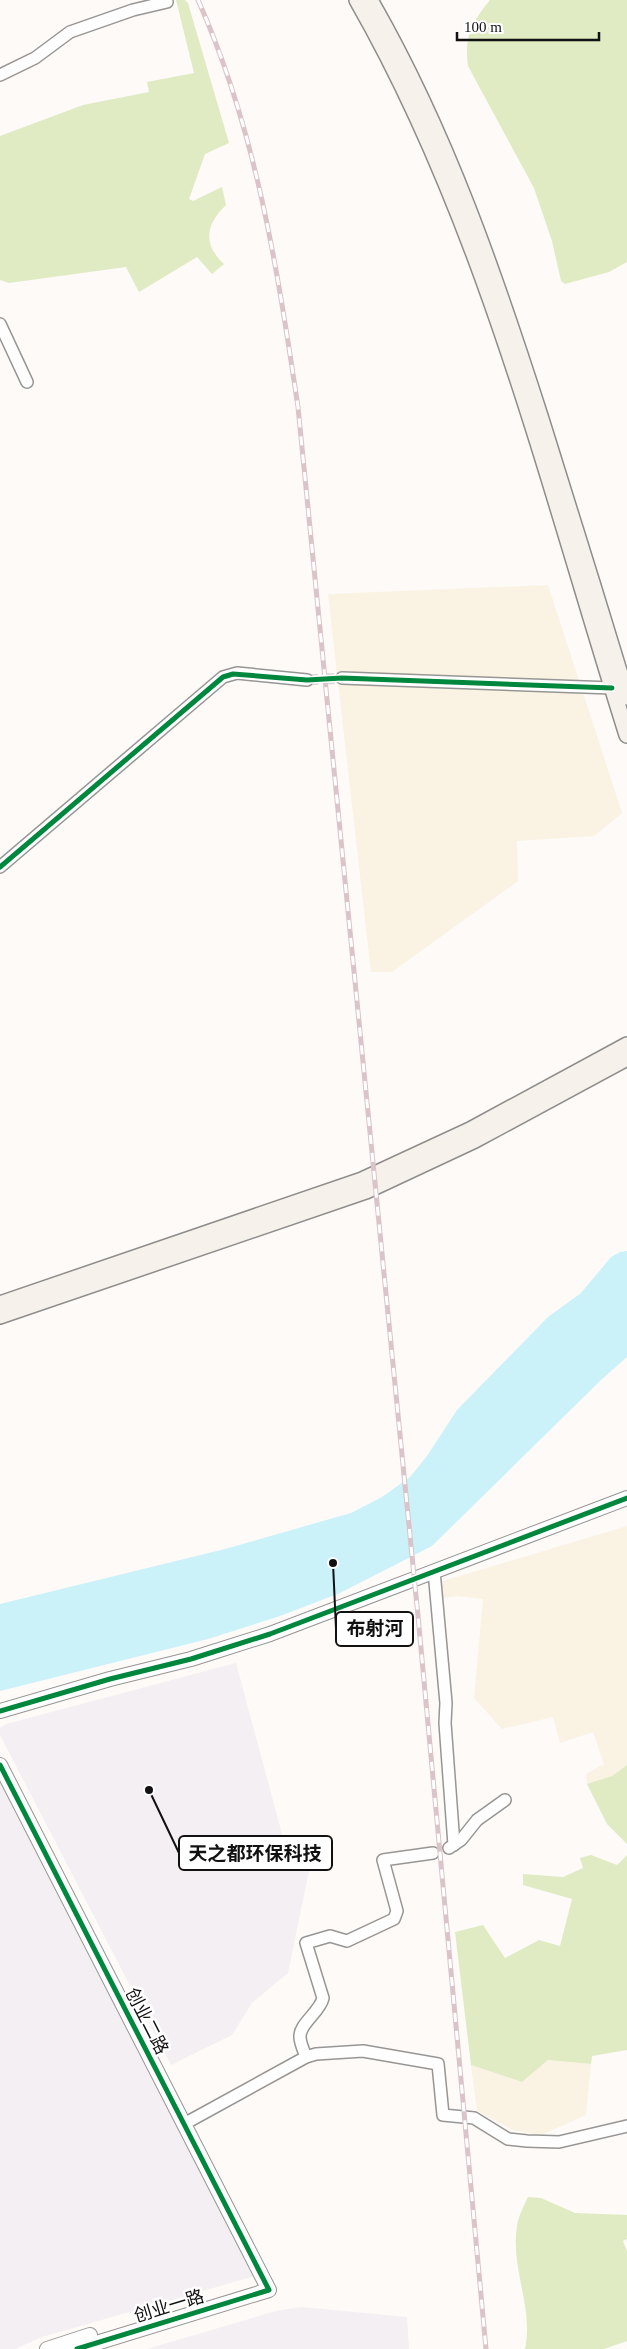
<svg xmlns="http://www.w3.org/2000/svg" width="627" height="2349" font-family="'Times New Roman','Noto Sans SC',serif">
<rect width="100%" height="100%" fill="#fdfaf7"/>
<g fill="#f4eff3">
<path d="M236 1663 285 1845 313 1837 315 1842 288 1973 252 2003 232 2035 171 2065 0 1735V1728L6 1724Z"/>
<path d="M0 1776 255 2276 42 2337 15 2349H0Z"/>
<path d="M301 2307 407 2317 409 2349H147L276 2311Z"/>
</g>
<g fill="#faf2e3">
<path d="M548 585 622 813 594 836 517 841 518 881 392 972H371L328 594Z"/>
<path d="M627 1526V1765L612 1776 587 1784 586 1774 604 1764 593 1732 560 1743 553 1717 502 1729 474 1698 483 1599 458 1596 442 1598 440 1582Z"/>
<path d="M548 2060 591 2064 586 2115 541 2135 513 2130 477 2111 471 2065 522 2082Z"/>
</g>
<g fill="#e0ebc3">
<path d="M176 0H185L188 3 229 143 205 154 189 199 193 201 222 187 226 205C205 225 203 245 224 264L212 274 197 257 139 292 126 267 9 283 0 280V136L83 105 149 92 147 82 194 73Z"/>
<path d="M490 0H627V262L609 272 565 284 561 281 552 241 534 188 468 66C464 36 472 22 490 0Z"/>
<path d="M627 1765V1844L607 1824 587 1784 612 1776Z"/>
<path d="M591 1855 617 1865 627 1855V2050L592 2056 591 2064 548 2060 522 2082 471 2065 455 1932 483 1925 505 1958 539 1940 560 1946 572 1899 523 1885V1874L563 1877 583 1868 580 1858Z"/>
<path d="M528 2197 541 2198 575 2213 627 2215V2239L623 2241 627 2251V2341L604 2349H525C534 2308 510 2267 517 2226 518 2217 524 2206 528 2197Z"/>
</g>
<path fill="#cbf2f9" d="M627 1251V1357L601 1380 432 1546 340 1593 280 1616 208 1639 0 1691V1604L225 1549 351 1513 382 1497 410 1477 427 1456 457 1410 548 1317 581 1293 611 1257 620 1252Z"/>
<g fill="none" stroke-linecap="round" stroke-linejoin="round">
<path stroke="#dad7d4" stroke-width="11" stroke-dasharray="11 5.5" stroke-linecap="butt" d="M307 680 342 678"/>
<defs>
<g id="minor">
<path d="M0 75 35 58 70 32 133 10 167 2"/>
<path d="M0 324 27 382"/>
<path d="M342 678 612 688"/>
<path d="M0 867 223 677 237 673 307 680"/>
<path d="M434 1571 446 1703 445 1723 454 1845"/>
<path d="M449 1848 461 1840 477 1820 505 1800"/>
<path d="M306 2057C304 2051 300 2043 300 2037 299 2024 320 2012 323 1998L306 1943 330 1936 347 1941 394 1919 397 1911 383 1860 433 1853"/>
<path d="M184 2124 306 2057 316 2054 363 2051 438 2064 443 2115 474 2118 508 2139 527 2141 559 2142 627 2126"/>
</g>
<g id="tertiary">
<path d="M0 1711 110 1679 191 1659 270 1634 627 1498"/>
<path d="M0 1765 269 2290 77 2349"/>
<path d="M47 2349 90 2335"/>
</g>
<g id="secondary">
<path d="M357 0C486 225 549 489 627 735"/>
<path d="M370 0C446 132 495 275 541 419 570 512 599 604 627 697"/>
<path d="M0 1304 362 1180 470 1130 627 1045"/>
<path d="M0 1316 366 1191 475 1140 627 1058"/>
</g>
</defs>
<use href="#minor" stroke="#979695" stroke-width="14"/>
<use href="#tertiary" stroke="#979695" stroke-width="16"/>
<use href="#secondary" stroke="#8e8d8b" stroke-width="18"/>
<use href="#minor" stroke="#fffefe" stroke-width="11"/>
<use href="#tertiary" stroke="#fffefe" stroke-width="14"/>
<use href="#secondary" stroke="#f6f2eb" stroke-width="15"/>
<defs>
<path id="rail" d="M198 0C256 130 277 267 298 407L418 1616 486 2349"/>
</defs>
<use href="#rail" stroke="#dac4ca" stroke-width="5"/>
<use href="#rail" stroke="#fff" stroke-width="3" stroke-dasharray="9" stroke-linecap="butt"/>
<defs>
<g id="cycleway">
<path d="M0 867 223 677 233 674 307 680 342 678 612 688"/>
<path d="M0 1711 110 1679 191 1659 270 1634 627 1498"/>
<path d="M0 1765 269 2290 77 2349"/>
</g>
</defs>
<use href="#cycleway" stroke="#fff" stroke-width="8"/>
<use href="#cycleway" stroke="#00873e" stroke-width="5"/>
</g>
<g text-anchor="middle" stroke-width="5" stroke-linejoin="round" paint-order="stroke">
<g font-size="18" fill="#111" stroke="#fff">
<text transform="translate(147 2021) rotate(63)" y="6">创业二路</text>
<text transform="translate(169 2306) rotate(-17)" y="6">创业一路</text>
</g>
</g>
<path fill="none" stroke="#111" stroke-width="2" d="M333 1563L336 1629M149 1790L179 1853"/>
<g fill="#111" stroke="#fff" stroke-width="2">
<circle cx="333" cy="1563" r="5"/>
<circle cx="149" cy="1790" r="5"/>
</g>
<g fill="#fff" stroke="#111" stroke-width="2">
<rect x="336" y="1612" width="77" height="34" rx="5"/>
<rect x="179" y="1836" width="153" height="34" rx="5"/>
</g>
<g font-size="19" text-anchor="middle" font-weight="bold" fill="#111">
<text x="375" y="1635">布射河</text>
<text x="255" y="1860">天之都环保科技</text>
</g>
<path d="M457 32v8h142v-8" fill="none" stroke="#111111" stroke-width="2.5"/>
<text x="464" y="32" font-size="15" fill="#111111" stroke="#ffffff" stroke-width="4" paint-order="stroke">100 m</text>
</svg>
